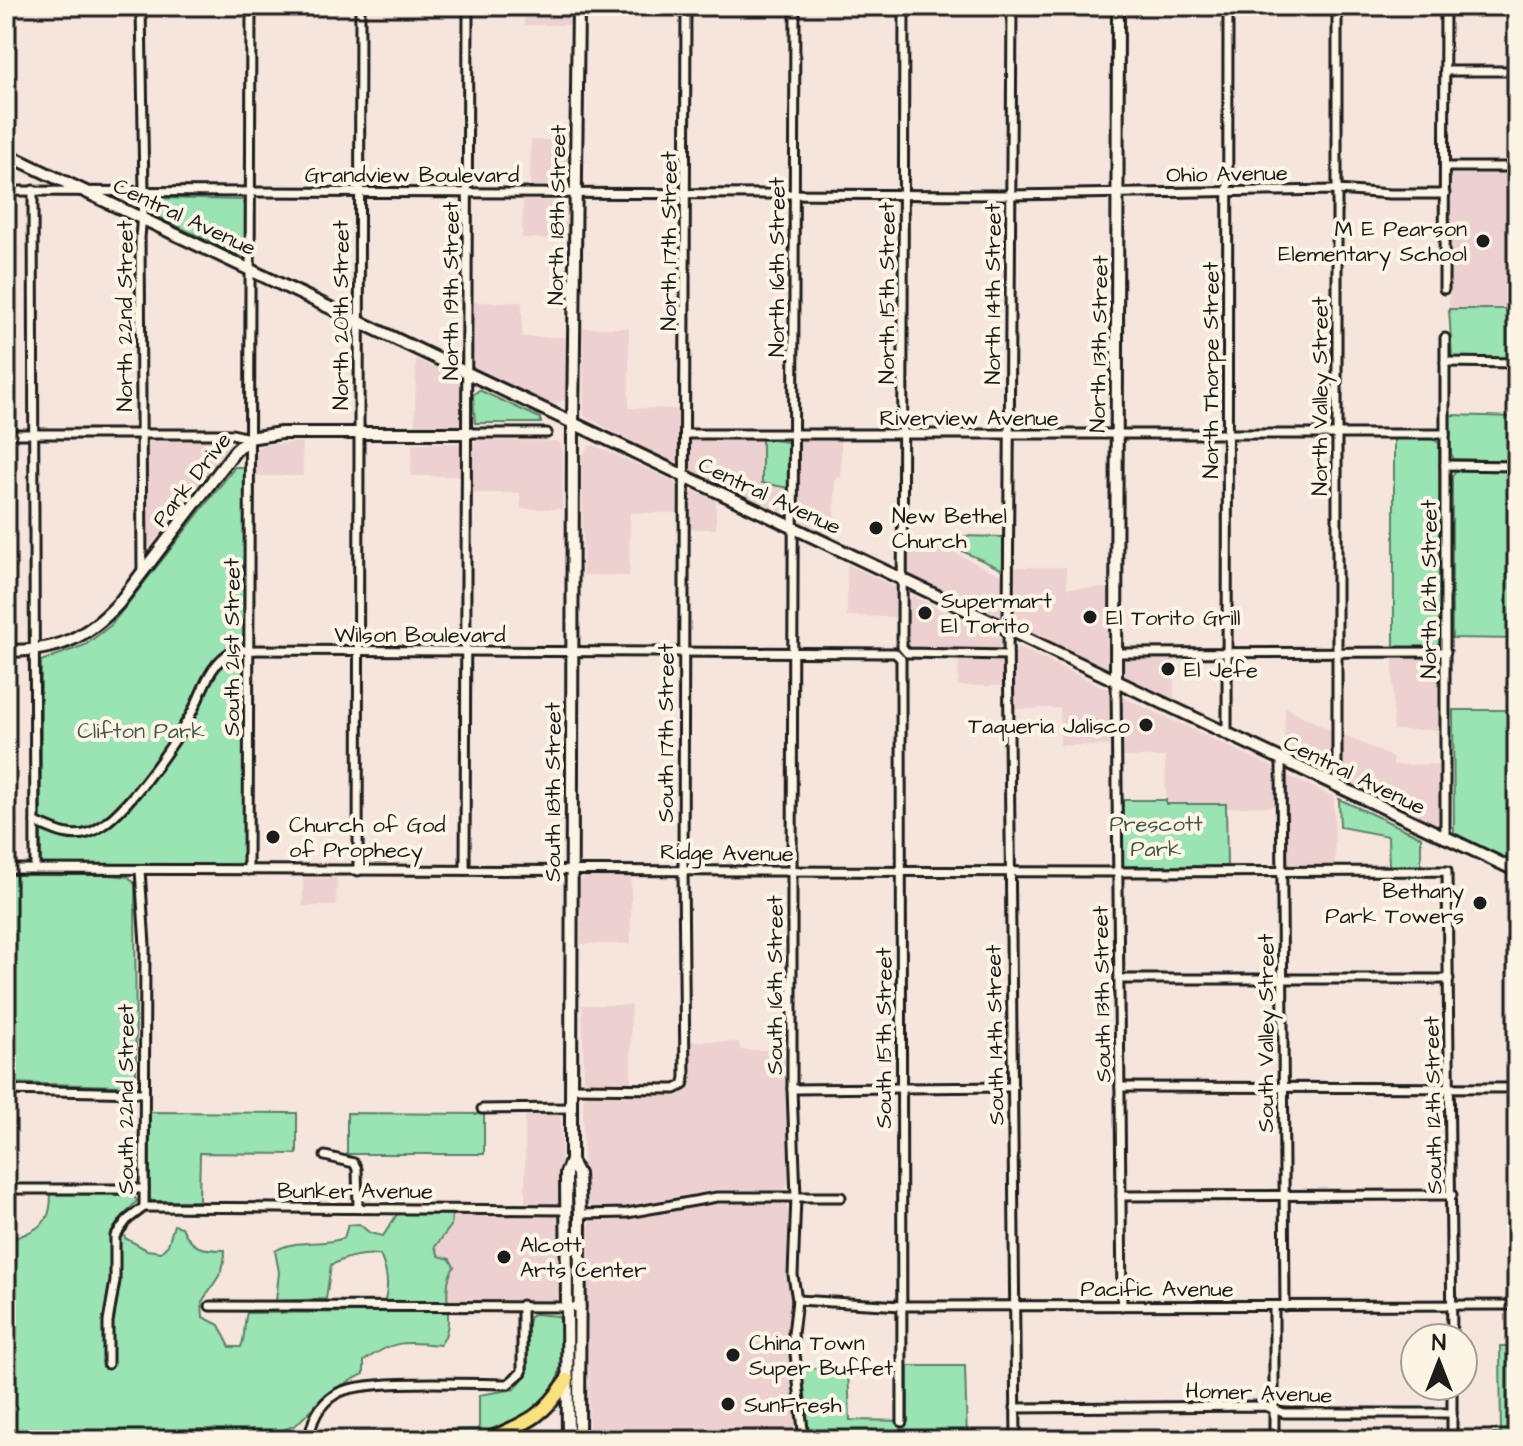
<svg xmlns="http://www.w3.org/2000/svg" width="1523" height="1446" font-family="'Architects Daughter',sans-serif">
<rect width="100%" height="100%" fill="#f5e5dc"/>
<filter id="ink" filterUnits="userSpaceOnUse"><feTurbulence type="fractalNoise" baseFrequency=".0125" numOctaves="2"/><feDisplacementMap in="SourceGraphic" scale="16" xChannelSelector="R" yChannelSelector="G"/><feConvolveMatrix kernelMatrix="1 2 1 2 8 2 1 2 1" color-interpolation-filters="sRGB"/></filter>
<g filter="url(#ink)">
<g fill="#edd1d1">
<path d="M525 6H570L571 25H524Z"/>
<path d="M531 140H570L567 185 530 186Z"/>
<path d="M1453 171H1517V309H1449V173Z"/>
<path d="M523 200 568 202 570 239 522 238Z"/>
<path d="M472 302H522V337H569L566 400 550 405 474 368 471 359Z"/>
<path d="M583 328H629V408L681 409 679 460 670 463 584 416Z"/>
<path d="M416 359 460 379V426H415Z"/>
<path d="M691 438 762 439V483L789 488 790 509 787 512 784 513 693 472 689 465Z"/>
<path d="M227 439 231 444 151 546H148L145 544V442Z"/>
<path d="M800 439H841V477L835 478 834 539 799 523 797 516 798 442Z"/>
<path d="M477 440 556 441 560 443 563 451 562 509H521L520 493H470L471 445Z"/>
<path d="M302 442 303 476H252L253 449 265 445Z"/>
<path d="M412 443H460L461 476H411Z"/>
<path d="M594 445 678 483 680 488V513H630L629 576 583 575 582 456 588 447Z"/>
<path d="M691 490 716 500V529H689Z"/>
<path d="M907 543 953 544 957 554 1003 576 1001 615 998 616 908 574Z"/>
<path d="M847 564 895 587 897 592V617L847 616Z"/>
<path d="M1015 567H1066L1067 588H1110L1109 666 1104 667 1017 625Z"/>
<path d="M912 596 1001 638 1003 646 994 649 910 648 907 645V600Z"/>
<path d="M1018 647 1110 690 1113 746 1060 745V708L1014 709V653Z"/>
<path d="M1175 656 1174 700 1127 678 1124 674 1123 662 1128 657Z"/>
<path d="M1393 657H1434L1439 661V730H1393Z"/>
<path d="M959 658H1005L1004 686H958Z"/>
<path d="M1125 698 1273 767 1275 806 1226 808 1225 804H1166L1165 757H1122L1121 705Z"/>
<path d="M1285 707 1332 731V767L1330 772H1324L1282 751 1284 745Z"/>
<path d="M1343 734 1393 758V765L1439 764 1440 821 1438 824 1343 781Z"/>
<path d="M1289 776 1334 797 1335 866H1288L1286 863 1285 781Z"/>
<path d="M585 876H631V944H581L580 882Z"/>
<path d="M303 878H337L336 906H303Z"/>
<path d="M1505 878 1517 884V959L1505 954Z"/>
<path d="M582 1005H631V1084L588 1083 584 1078Z"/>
<path d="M689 1041 739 1042 740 1050H786L789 1183 785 1189 777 1191 717 1189 628 1206 602 1208 589 1205 584 1200 583 1193V1101L585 1096 592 1093H681L687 1089 689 1081Z"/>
<path d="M525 1114H561L562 1195 556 1205H525Z"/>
<path d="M779 1200 785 1203 788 1210 787 1267 794 1294 789 1310V1332L799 1440H589L587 1228 591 1221 597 1218H625L717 1201Z"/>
<path d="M452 1213 562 1214 563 1296 555 1301H447L449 1275 454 1267 439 1256 435 1247 451 1226Z"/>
</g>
<g fill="#9ae3b2" stroke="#5b8067" stroke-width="2">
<path d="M156 198 243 200 246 208V254L241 256 149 213 147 210V201Z"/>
<path d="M1449 309H1517V358L1452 357Z"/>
<path d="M479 390 540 418 541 423H475L473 395Z"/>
<path d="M1450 415 1517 417V461L1454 459 1451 454Z"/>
<path d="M1394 438 1432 439 1439 443 1440 640 1437 647H1394Z"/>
<path d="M762 439 789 442V488L762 483Z"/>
<path d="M235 467H243L245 470 244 860 239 865 41 864V661L85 645 111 625Z"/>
<path d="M1464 468 1517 469V639L1452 638V477L1455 471Z"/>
<path d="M959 536 1004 537 1003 570 962 551Z"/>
<path d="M1453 710H1517V864L1454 833Z"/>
<path d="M1339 799 1421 837V867H1389L1388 836 1340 827Z"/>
<path d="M1122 800H1166V804H1226L1227 867 1122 866Z"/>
<path d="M6 875H109L129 877 135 884 136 1076 132 1083 123 1086 6 1083Z"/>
<path d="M150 1112 297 1113V1154L200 1153 199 1201H153L150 1199Z"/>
<path d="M347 1113 484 1114V1154H347Z"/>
<path d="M51 1194 133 1195 137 1201 120 1220 125 1238 147 1250 161 1252 168 1245 174 1225 182 1227C191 1249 202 1250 225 1250 225 1275 214 1281 202 1302L203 1317 219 1325 230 1347H241C246 1335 243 1325 247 1313L380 1312C390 1294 389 1275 380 1255 363 1253 346 1257 331 1265L326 1299 276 1301 279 1272 275 1251C296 1238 321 1247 344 1238L348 1225 359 1224 370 1233 383 1236 398 1213H452L451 1226 435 1247 439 1256 450 1259 454 1267C438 1291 458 1322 440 1345 405 1341 393 1340 364 1361V1374L330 1391 296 1425 273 1434 267 1440H6V1239C14 1240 18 1237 25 1234 46 1225 51 1217 51 1194Z"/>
<path d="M535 1314 557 1316 562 1321 561 1362 556 1388 534 1412 474 1440H354V1433L479 1429V1395L515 1389 528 1372V1323L530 1317Z"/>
<path d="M1500 1346H1517V1440H1455V1434H1501Z"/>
<path d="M908 1366H965L967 1440H808L801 1368 848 1369 850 1420 908 1421Z"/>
</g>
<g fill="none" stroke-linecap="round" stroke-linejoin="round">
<defs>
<g id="street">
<path d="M141 6 144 191 140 238 142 571"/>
<path d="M795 6 792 871V1089L796 1197 793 1275 797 1300 793 1334 804 1440"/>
<path d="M904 6 902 647 907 653 1008 655"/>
<path d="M1012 6 1008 630 1016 1440"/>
<path d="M1445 71H1517"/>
<path d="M1445 167H1517"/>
<path d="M33 190 35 868"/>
<path d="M6 191 1010 195 1337 190 1390 194H1445"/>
<path d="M1444 289 1445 6"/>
<path d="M1445 338V839"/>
<path d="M1445 362 1517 363"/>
<path d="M469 433H547"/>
<path d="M6 434H232L249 438"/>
<path d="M685 434H1445"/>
<path d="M1445 465 1517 466"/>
<path d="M1117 653 1446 652"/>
<path d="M1116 682 1122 1306"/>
<path d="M1227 733 1228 6"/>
<path d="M1281 761 1285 1306"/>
<path d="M1337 787V6"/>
<path d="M35 822C52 829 69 839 88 833 121 823 173 745 191 714 204 690 208 664 234 650L895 653 901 659 902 1422"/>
<path d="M6 869 1118 872 1447 871 1452 1338"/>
<path d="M248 870 251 6"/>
<path d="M465 870 468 6"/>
<path d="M358 871 360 6"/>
<path d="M1119 979H1449"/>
<path d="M1120 1087 1517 1088"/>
<path d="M571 1088 675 1089 683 1085 685 1078 683 869 686 6"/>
<path d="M792 1089 1013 1087"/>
<path d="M6 1090 144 1093"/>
<path d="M482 1109 571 1108"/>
<path d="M325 1156 354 1163 357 1169 358 1208"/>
<path d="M6 1189H144"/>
<path d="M1121 1196 1452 1195"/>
<path d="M144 1207 566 1210"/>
<path d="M580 1214 627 1213 717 1197H841"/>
<path d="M797 1300 902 1306 1517 1305"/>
<path d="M210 1306 581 1307"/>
<path d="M108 1364V1322L115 1281V1236L127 1220 144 1207 145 945 140 870"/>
<path d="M1452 1386V1440"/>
<path d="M1015 1408 1265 1406 1284 1413H1452"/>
<path d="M310 1440C310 1422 319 1404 336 1394 361 1378 473 1384 508 1384L522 1372V1305"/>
<path d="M1274 1440V1306"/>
</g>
<g id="secondary">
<path d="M6 154 1517 871"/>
<path d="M6 651C56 651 85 640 119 603L235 451 249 438 281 433H469"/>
<path d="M1116 682 1118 6"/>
<path d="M571 1161 578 1174 580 1214 579 1438"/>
<path d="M568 1440 566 1173 571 1161V1108L573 424 578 6"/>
</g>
<g id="highway">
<path d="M579 1432 584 1440"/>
<path d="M487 1440C526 1423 543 1418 567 1380"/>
</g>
</defs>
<use href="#street" stroke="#1c1c1c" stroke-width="13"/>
<use href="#secondary" stroke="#1c1c1c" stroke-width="16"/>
<use href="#highway" stroke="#1c1c1c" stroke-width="18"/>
<use href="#street" stroke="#fcf5e5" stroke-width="7"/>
<use href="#secondary" stroke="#fcf5e5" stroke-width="10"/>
<use href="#highway" stroke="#fae180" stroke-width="12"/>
</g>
</g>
<g fill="#1c1c1c" stroke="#fcf5e5" stroke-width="3">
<circle cx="1483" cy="241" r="8"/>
<circle cx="876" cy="528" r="8"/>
<circle cx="925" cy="613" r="8"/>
<circle cx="1090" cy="617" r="8"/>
<circle cx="1168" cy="669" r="8"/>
<circle cx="1146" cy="725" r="8"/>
<circle cx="273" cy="837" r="8"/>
<circle cx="1480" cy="903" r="8"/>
<circle cx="504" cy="1257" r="8"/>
<circle cx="733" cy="1355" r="8"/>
<circle cx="728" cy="1404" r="8"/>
</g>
<g text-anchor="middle" stroke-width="8" stroke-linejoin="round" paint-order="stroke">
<g font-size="22" fill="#1c1c1c" stroke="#fcf5e5">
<text transform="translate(1227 173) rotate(-1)" y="8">Ohio Avenue</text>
<text x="412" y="182">Grandview Boulevard</text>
<text transform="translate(556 215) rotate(-89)" y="8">North 18th Street</text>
<text transform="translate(185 216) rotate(25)" y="8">Central Avenue</text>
<text transform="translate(668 241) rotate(-90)" y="8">North 17th Street</text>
<text transform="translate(776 267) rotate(-90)" y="8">North 16th Street</text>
<text transform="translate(450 291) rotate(-90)" y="8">North 19th Street</text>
<text transform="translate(886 293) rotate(-90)" y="8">North 15th Street</text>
<text transform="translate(992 294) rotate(-90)" y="8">North 14th Street</text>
<text transform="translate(340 315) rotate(-90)" y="8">North 20th Street</text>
<text transform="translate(124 316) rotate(-90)" y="8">North 22nd Street</text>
<text transform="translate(1098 344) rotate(-89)" y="8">North 13th Street</text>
<text transform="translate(1210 370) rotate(-90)" y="8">North Thorpe Street</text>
<text transform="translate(1319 396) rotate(-90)" y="8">North Valley Street</text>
<text x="969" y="425">Riverview Avenue</text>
<text transform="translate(191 479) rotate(-52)" y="8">Park Drive</text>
<text transform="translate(770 495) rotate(25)" y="8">Central Avenue</text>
<text transform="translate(1428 589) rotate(-90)" y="8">North 12th Street</text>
<text x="420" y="642">Wilson Boulevard</text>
<text transform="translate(231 647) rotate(-90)" y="8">South 21st Street</text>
<text transform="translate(665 733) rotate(-90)" y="8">South 17th Street</text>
<text transform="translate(1355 774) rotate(26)" y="8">Central Avenue</text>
<text transform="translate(552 792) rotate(-90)" y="8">South 18th Street</text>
<text transform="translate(727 852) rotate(1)" y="8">Ridge Avenue</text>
<text transform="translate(774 985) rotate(-90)" y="8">South 16th Street</text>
<text transform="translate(1101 994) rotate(-91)" y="8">South 13th Street</text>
<text transform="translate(1265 1033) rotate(-90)" y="8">South Valley Street</text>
<text transform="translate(994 1035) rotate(-91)" y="8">South 14th Street</text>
<text transform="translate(883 1038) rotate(-90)" y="8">South 15th Street</text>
<text transform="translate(125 1099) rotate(-90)" y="8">South 22nd Street</text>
<text transform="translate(1432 1105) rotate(-91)" y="8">South 12th Street</text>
<text x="355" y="1198">Bunker Avenue</text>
<text x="1157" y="1296">Pacific Avenue</text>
<text transform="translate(1259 1392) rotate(2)" y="8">Homer Avenue</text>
</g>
<g font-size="22" fill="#1c1c1c" stroke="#fcf5e5" text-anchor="start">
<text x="1467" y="236" text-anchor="end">M E Pearson<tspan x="1467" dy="25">Elementary School</tspan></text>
<text x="892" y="523">New Bethel<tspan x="892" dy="25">Church</tspan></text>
<text x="941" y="608">Supermart<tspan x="941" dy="25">El Torito</tspan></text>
<text x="1106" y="625">El Torito Grill</text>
<text x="1184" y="677">El Jefe</text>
<text x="1130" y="733" text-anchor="end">Taqueria Jalisco</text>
<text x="289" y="832">Church of God<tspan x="289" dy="25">of Prophecy</tspan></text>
<text x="1464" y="898" text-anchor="end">Bethany<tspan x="1464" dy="25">Park Towers</tspan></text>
<text x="520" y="1252">Alcott<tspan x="520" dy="25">Arts Center</tspan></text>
<text x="749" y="1350">China Town<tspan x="749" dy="25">Super Buffet</tspan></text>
<text x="744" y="1412">SunFresh</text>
</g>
<g font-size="22" fill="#425849" stroke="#fcf5e5">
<text x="141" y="738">Clifton Park</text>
<text x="1156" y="831">Prescott<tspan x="1156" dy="25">Park</tspan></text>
</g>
</g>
<rect width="1523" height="1446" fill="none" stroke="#fcf5e5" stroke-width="32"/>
<rect x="16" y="16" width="1491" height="1414" fill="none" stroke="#1c1c1c" stroke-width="3" filter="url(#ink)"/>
<g transform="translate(1439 1362)"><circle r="38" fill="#fcf5e5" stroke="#a29e95" stroke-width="2"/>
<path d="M0-6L14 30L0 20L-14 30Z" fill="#1c1c1c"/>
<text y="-12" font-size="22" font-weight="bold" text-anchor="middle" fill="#1c1c1c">N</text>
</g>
</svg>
